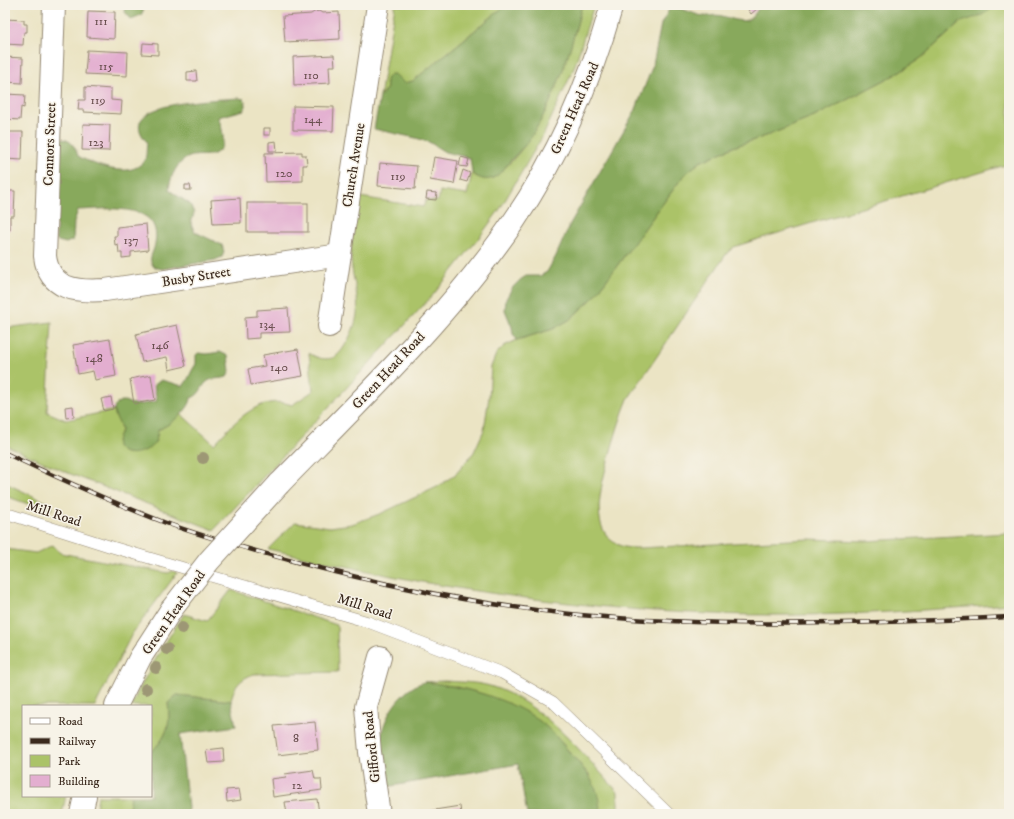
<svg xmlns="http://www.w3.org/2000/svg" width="1014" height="819" font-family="'IM FELL DW Pica',serif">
<rect width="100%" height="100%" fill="#f7f3e8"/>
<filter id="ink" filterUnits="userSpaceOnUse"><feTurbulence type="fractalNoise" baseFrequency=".025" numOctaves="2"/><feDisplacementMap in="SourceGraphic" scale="8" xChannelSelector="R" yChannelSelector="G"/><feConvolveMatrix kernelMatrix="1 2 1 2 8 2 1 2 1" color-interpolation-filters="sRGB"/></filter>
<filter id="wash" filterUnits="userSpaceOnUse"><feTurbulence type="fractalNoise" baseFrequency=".012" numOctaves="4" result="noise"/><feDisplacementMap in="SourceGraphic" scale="16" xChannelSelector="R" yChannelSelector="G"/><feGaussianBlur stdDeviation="0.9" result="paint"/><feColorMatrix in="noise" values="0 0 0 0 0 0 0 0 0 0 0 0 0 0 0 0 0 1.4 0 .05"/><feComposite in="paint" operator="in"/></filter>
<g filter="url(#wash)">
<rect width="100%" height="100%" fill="#ebe4c4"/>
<g fill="#abc368" stroke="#737643">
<path d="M395 5H506L413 81 404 83 395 74H391L388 76 387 88 380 97Z"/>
<path d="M582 5H594L574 68 544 134 500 209 478 239 433 295 214 530 68 473 5 445V328L52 322 47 412 66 420 115 410 121 430 118 437 125 453 144 451 156 441 158 430 169 424 180 413 214 444C234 423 259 393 292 405L313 391 309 353C316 358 326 361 335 357 342 352 345 345 349 338 368 302 349 283 351 248 352 231 357 214 360 197L423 207 426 200 438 201 440 191 467 195 472 173 477 177 493 178C545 138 566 66 582 5Z"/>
<path d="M997 5H1009V164L755 240 734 247 727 253 628 399C620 418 615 437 609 457 602 484 585 535 624 547 629 548 635 548 640 548L809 539 865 541 1009 533V604C928 610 847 616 766 615 667 615 560 604 463 589 398 579 333 563 268 549L295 522 330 527 352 524 382 513 437 487 456 474 474 452 484 430 489 397 491 367 496 354 504 346 517 340 553 329 569 320 594 297 684 175 700 162 733 147 766 136 814 117 900 72 921 58 961 22Z"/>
<path d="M5 483 46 502 52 506V509L46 510 5 496Z"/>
<path d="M53 545 60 553 168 573 173 571 177 573 132 634 95 706H23V796H66L62 814H5V549L36 553Z"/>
<path d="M231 590 337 625 338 672 254 674C241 678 233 687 231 701L177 695 168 703C171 725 167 737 151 752V706H131C146 674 164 644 184 614L207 621Z"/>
<path d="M445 681C459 682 476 682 490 686 542 702 583 754 618 792V806L621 814H601L589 775 561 742 540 722 516 708 483 694 458 687 424 682Z"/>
<path d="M98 796H131L128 814H95Z"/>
</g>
<g fill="#88a95c" stroke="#626a3d">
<path d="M123 5H146L141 15 131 19 125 12Z"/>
<path d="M506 5H582C571 49 557 95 533 134 528 144 518 152 511 160 500 174 490 188 472 173L470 158 445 152 429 142 416 138 374 129 380 97 387 88 386 80 388 76 395 74 404 83 413 81Z"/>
<path d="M760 5H997L982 15 961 22 921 58 900 72 814 117 766 136 733 147 700 162 684 175 594 297 569 320 553 329 517 340 513 334 512 327 505 310 506 299 512 288 520 280 526 276H540L547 272 556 256 570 224 636 109 653 65 661 24 670 8C684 7 691 14 703 16 709 17 715 14 722 16 741 21 749 27 760 5Z"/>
<path d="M239 98 244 99 246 106 244 110 218 117C222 128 229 147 214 154 208 156 199 155 192 156 177 160 170 177 169 190L190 204 194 213 191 224 195 232 222 245 224 252 222 257 215 260 162 269 154 267C147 258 153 255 155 244 163 201 105 209 78 210L74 222 73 240 66 243 58 241 56 239 59 143 62 139C72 140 75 147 78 156 94 165 130 180 144 161 147 157 146 148 147 142 110 100 219 100 239 98Z"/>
<path d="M220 352 228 356 230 371 227 377C222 379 212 378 208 381 201 386 201 395 191 398 190 411 169 425 158 430 157 433 157 439 155 442 150 452 126 459 118 448 114 442 120 436 121 430 121 422 107 410 119 402 125 399 127 403 133 404 139 406 150 402 157 401L154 385 161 380 183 386C189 380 190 372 196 364V355L198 353 207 354Z"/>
<path d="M424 682C461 686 510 698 541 722 552 731 561 742 570 753 580 764 589 774 595 787 599 795 599 805 601 814H527L518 764 386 787C384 774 379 758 380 744 382 719 399 690 424 682Z"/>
<path d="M177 695 231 701 236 726 180 734 188 808 187 814H128L131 796H151V752C167 737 171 725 168 703Z"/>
</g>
<g id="blocks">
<g fill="#e3aed0">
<path d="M750 5H755L758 8 751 14 747 8Z"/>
<path d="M88 11 115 12 114 39 87 37Z"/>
<path d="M319 11 322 13 339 12 340 39 285 42 283 16 311 14 314 12Z"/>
<path d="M5 19 24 20V24H27V32H24L23 45 5 44Z"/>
<path d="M143 43 158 44V55L142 54Z"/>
<path d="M87 50 128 52 127 76 85 74Z"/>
<path d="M334 55 335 66H329L330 83 294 85 293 57Z"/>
<path d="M5 57 23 58 22 83 5 82Z"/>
<path d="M196 71 197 81H187V72Z"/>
<path d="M85 87 111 89V100L122 101 121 114 84 112V110H78L79 100H85Z"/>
<path d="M5 94 25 95 24 108 21 107 20 120 5 119Z"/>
<path d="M293 106 334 107 333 131 293 130Z"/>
<path d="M83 124 110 125 109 151 82 150Z"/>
<rect x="264" y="128" width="6" height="7"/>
<path d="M5 132H23L22 160 5 159Z"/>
<path d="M276 141 277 151H269V142Z"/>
<path d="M302 152V155H306L307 165H303V181L266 182 265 153Z"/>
<path d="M434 157 458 161 454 184 430 180Z"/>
<path d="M461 157 469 159 467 167 459 166Z"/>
<path d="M380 163 417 166 415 189 378 186Z"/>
<path d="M463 170 470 173 467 182 460 180Z"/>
<path d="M185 185H190L191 190H185Z"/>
<path d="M5 191H15L14 216H10V230H5Z"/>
<path d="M427 192 437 193 436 200 426 199Z"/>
<path d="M240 198 241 223 213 224 211 200Z"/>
<rect x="247" y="203" width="61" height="29"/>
<path d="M146 224 148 250 131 252V257L122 258V253H119L118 244 115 245 114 236H117V227Z"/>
<path d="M288 308 290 332 259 333V338L246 339 245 317 257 316V310Z"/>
<path d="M177 325 186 366 169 370 167 357 142 362 136 334Z"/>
<path d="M110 339 116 376 95 380 93 371 78 374 73 345Z"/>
<path d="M298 349 303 376 251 385 248 369 265 366 263 355Z"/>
<path d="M151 375 155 400 134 404 130 379Z"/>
<path d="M111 397 113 409 104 411 101 399Z"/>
<path d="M73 406 74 417 66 418 65 407Z"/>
<path d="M315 722 318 750 278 755 274 726Z"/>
<path d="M223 748 224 762 208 763 206 750Z"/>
<path d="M313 770 315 779H321L322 790 273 797 271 779 286 777 285 774Z"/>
<path d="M239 789 241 800 227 802 226 790Z"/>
<path d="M317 799 319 814H287L285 802Z"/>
<path d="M460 806 461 814H423L422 812Z"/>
</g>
</g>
</g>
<g filter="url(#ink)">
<use href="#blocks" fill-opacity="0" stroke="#938771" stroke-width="1"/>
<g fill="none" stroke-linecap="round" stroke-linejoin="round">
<defs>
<path id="lane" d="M5 513 112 547 368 622 502 673 553 702 669 814"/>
<g id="street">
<path d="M54 5 45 256C49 290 77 292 105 290L340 255"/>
<path d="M329 326 378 5"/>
<path d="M379 814 370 752 366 707 380 657"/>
</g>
<g id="secondary">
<path d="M279 484C359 402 449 316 514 221 559 155 590 82 612 5"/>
<path d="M116 706 140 658 171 610"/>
<path d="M81 814 85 796"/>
</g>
</defs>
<use href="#lane" stroke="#938771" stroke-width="12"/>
<use href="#street" stroke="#938771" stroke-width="24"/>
<use href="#secondary" stroke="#938771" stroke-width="24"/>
<use href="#lane" stroke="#fff" stroke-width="11"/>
<use href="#street" stroke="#fff" stroke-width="22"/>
<use href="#secondary" stroke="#fff" stroke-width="22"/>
<defs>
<path id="rail" d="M5 453C58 478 111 502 166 523 210 539 255 551 300 563 392 587 485 606 580 615 722 628 866 624 1009 617"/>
</defs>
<use href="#rail" stroke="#3b2a1e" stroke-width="4.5"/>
<use href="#rail" stroke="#f7f3e8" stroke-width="3" stroke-dasharray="9" stroke-linecap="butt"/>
<defs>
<path id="secondary-bridge" d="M171 610 209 561 279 484"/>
</defs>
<use href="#secondary-bridge" stroke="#938771" stroke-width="24" stroke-linecap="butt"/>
<use href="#secondary-bridge" stroke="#fff" stroke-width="22"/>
</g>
<g fill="#9d9775">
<circle cx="203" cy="458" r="6"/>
<circle cx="182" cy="628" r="6"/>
<circle cx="167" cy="649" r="6"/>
<circle cx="156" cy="668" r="6"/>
<circle cx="146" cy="689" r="6"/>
</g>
</g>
<g text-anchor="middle" stroke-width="3" stroke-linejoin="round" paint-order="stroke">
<g font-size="12" fill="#654b4a">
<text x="101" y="25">111</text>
<text x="106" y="70">115</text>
<text x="311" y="79">110</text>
<text x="98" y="104">119</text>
<text x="313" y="123">144</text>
<text x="96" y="146">123</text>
<text x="284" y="177">120</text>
<text x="398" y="180">119</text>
<text x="131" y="244">137</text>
<text x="267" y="328">134</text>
<text x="160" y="349">146</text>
<text x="94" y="362">148</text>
<text x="279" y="371">140</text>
<text x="296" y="742">8</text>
<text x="297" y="789">12</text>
</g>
<g font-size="14" fill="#3b2a1e" stroke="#f7f3e8">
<text transform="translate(574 108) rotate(-66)" y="5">Green Head Road</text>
<text transform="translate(49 144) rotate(-88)" y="5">Connors Street</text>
<text transform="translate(353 165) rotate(-81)" y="5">Church Avenue</text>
<text transform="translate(196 276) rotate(-9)" y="5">Busby Street</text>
<text transform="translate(388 370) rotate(-47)" y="5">Green Head Road</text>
<text transform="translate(54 513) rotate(18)" y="5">Mill Road</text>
<text transform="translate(365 606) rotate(18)" y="5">Mill Road</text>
<text transform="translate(173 612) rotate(-55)" y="5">Green Head Road</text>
<text transform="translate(371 747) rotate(-96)" y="5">Gifford Road</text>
</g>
</g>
<rect width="1014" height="819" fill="none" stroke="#f7f3e8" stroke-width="20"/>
<rect x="22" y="705" width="130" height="92" fill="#f7f3e8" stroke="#aca397"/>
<rect x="30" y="718" width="20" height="6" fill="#ffffff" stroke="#aca397"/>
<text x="58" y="725" font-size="12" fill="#3b2a1e">Road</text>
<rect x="30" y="738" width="20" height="6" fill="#3b2a1e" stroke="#aca397"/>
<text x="58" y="745" font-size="12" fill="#3b2a1e">Railway</text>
<rect x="30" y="755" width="20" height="12" fill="#abc368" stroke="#aca397"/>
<text x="58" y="765" font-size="12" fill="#3b2a1e">Park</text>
<rect x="30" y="775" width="20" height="12" fill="#e3aed0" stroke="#aca397"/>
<text x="58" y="785" font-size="12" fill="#3b2a1e">Building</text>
</svg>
